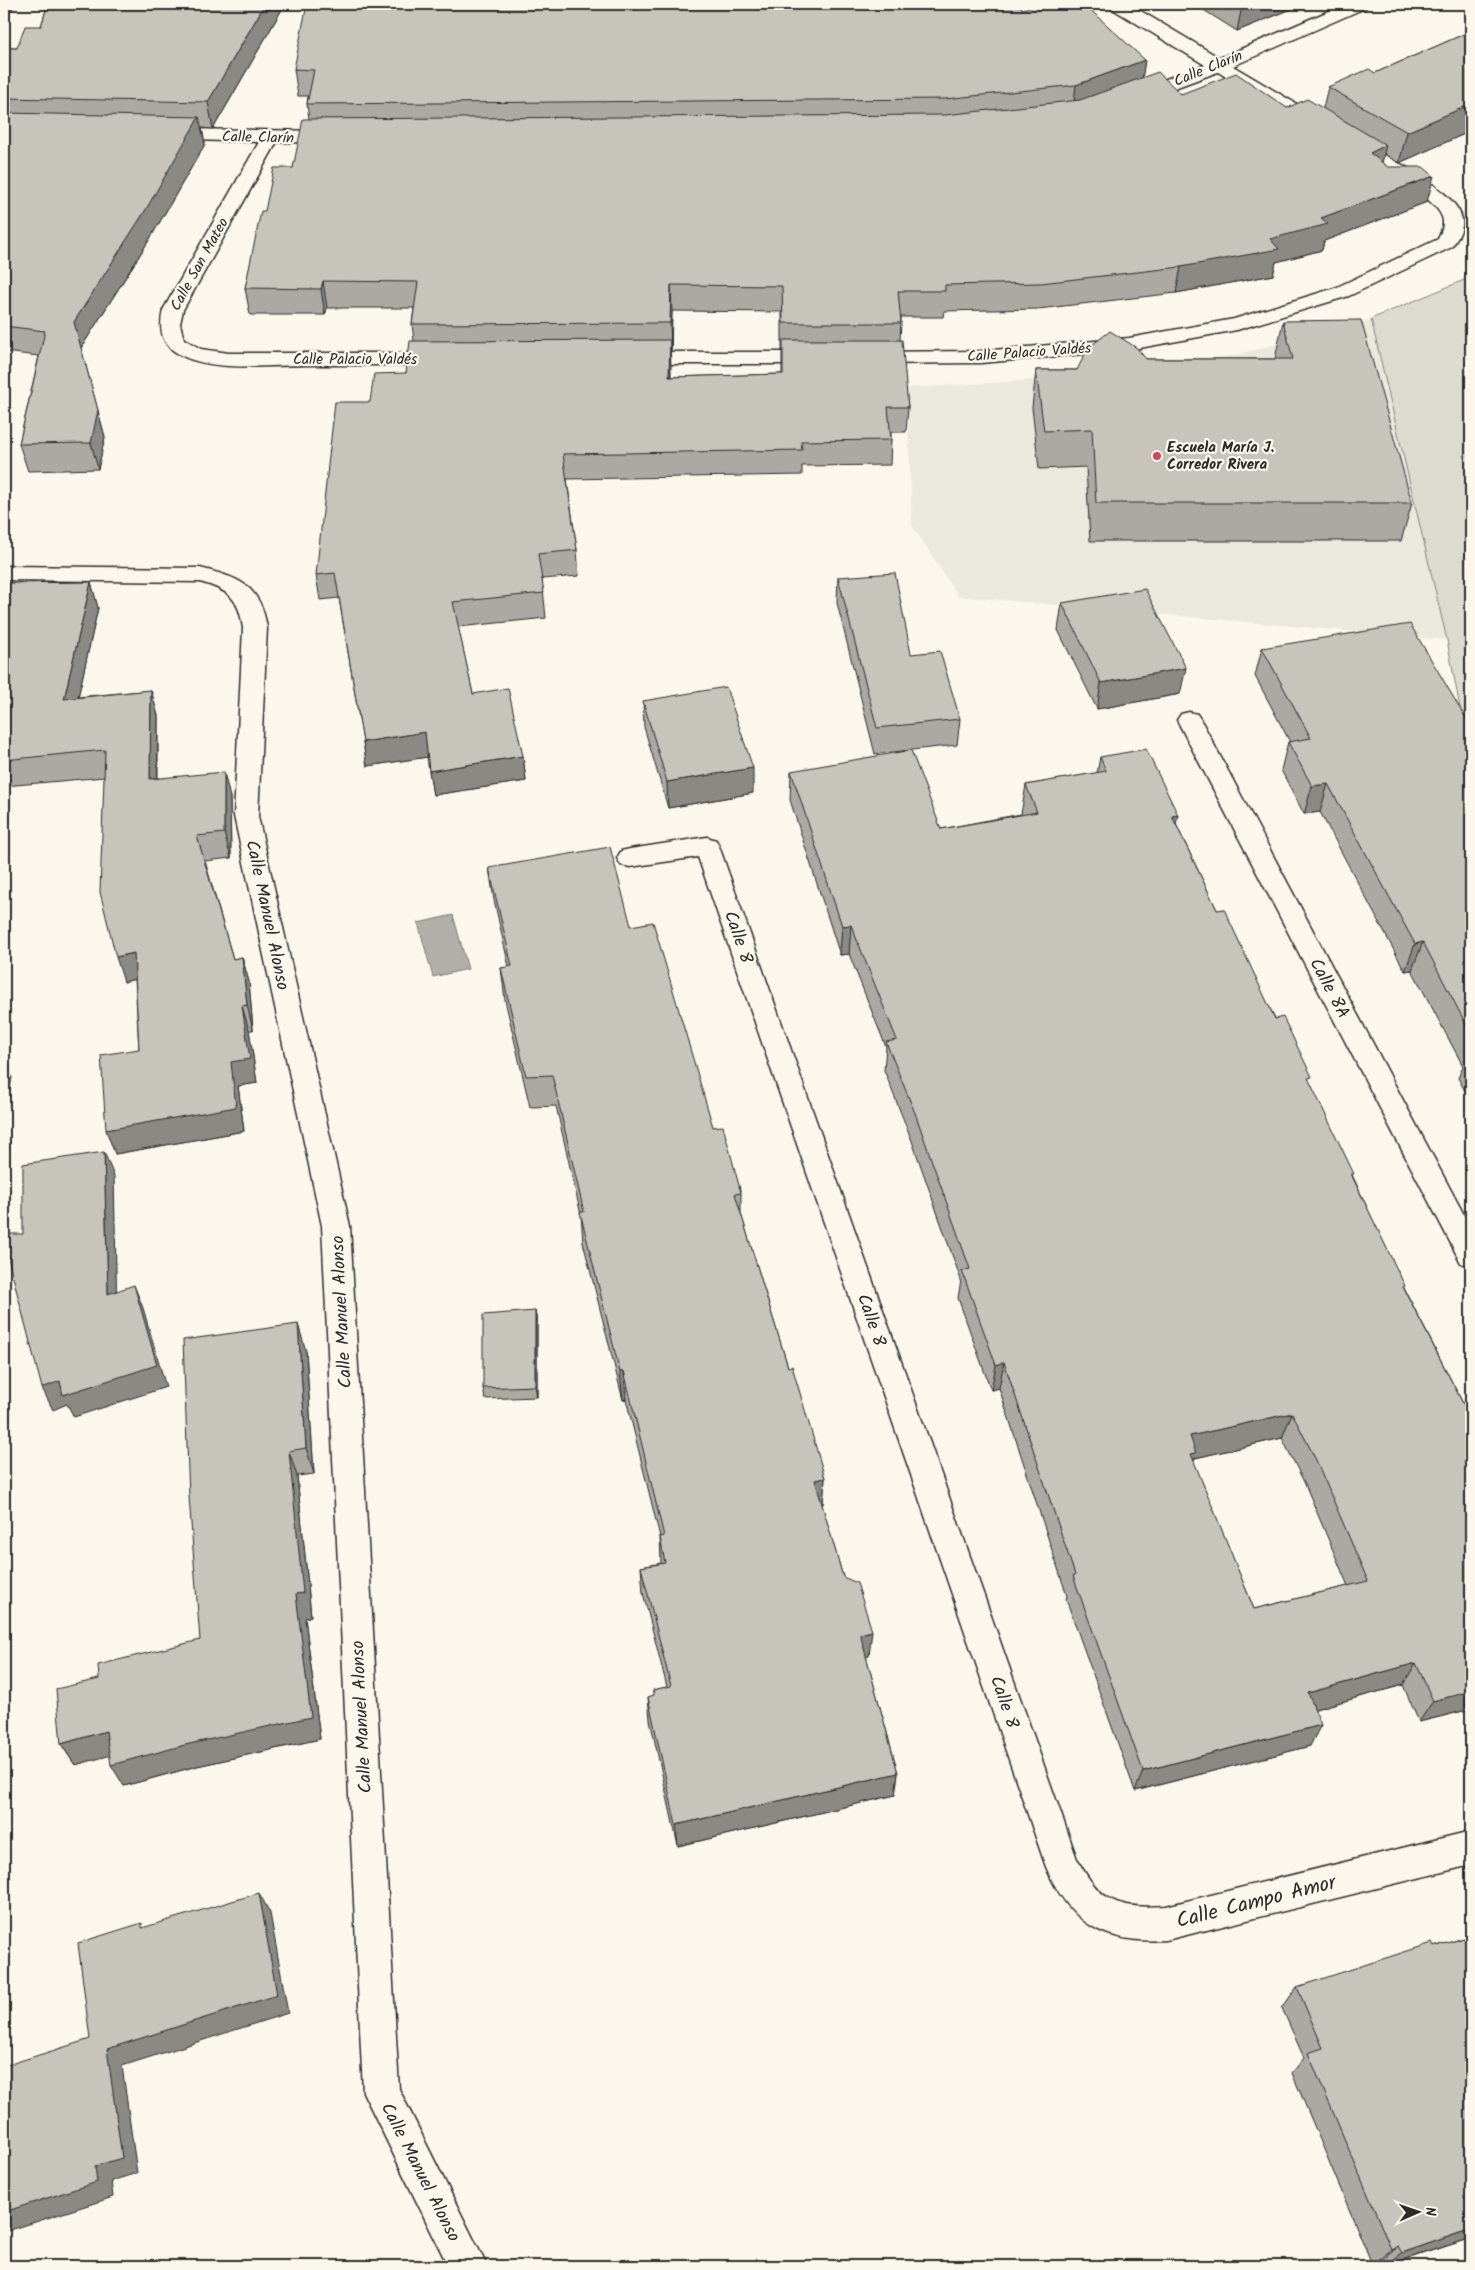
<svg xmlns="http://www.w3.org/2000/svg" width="1475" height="2270" font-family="Kalam,sans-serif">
<rect width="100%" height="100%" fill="#fbf7ec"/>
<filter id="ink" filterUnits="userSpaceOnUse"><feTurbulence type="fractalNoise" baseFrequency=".02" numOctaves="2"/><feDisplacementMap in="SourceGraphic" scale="10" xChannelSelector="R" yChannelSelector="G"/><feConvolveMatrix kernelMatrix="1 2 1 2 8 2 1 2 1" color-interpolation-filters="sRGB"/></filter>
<g filter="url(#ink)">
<path fill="#ebe8de" d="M1371 319 1447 640 958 596 912 525 907 388 1083 377 1232 356Z"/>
<path fill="#dddad0" stroke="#84827e" d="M1471 277V739H1466L1447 640 1371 319Z"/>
<path fill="#b1afa7" stroke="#7b7a75" d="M453 915 468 969 433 977 418 923Z"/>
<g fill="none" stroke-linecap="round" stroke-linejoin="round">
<defs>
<g id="street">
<path d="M4 4H14L10 10 4 11Z"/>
<path d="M1108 4H1129L1220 58 1345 4H1368L1365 8 1233 66 1327 122 1329 126 1327 130 1320 132 1313 130 1218 72 1142 100 1136 101 1130 100 1127 96 1130 92 1205 65 1111 8Z"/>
<path d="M166 129 338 131 345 133 347 137 345 141 338 143 277 142 183 310 180 324 184 339 201 349 229 353H445L452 355 455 359 452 363 445 365C399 365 354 365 308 365 271 365 209 373 177 353 160 343 159 327 163 310L259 142 159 139 157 135 159 131Z"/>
<path d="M1355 141 1362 143C1387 157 1456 189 1462 219 1464 229 1457 239 1452 247L1349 296 1237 330 1129 350 981 363 866 364 859 362 856 358 859 354 866 352 981 351 1129 338 1234 319 1335 288 1438 239C1441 233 1445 224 1442 217 1435 195 1370 163 1348 151L1346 147 1348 143Z"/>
<path d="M633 352H820L827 354 830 358 827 362 820 364H633L626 362 623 358 626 354Z"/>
<path d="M4 566 200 568C239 578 260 584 267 628L258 816 350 1226 399 2089 487 2266H448L363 2092 322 1226 234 816 243 628C239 598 229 590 200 582L4 580Z"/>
<path d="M1189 712 1197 714 1201 720 1471 1228V1267L1461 1263 1177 720 1181 714Z"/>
<path d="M707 837 716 840 719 846 1077 1859C1101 1903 1117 1909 1166 1906L1471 1831V1865L1166 1940C1105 1944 1070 1924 1046 1867L698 857 630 867 621 865 617 858 621 851 630 849Z"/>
</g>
</defs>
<use href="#street" stroke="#2b2b2b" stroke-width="3"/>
<use href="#street" fill="#fbf7ec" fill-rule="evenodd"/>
</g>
<g fill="#aba9a2" stroke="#2b2b2b" fill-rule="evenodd">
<path d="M48 4H285L213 129 202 128 205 144 151 237 81 348 105 437 98 469 28 471 19 444 39 356 4 352V48H17L41 26Z"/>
<path d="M1194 4H1304L1237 31Z"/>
<path d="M1022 9 1145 60 1142 77 1181 94 1287 108H1323L1328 87 1375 73 1471 31V131L1399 163 1384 154 1382 162 1427 202 1324 241 1322 250 1276 262 1273 275 1176 293 1038 309 944 311 943 317H901V323L900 340 908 407 906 432H891V440L890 465 802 466V475L567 479 577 550 579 576 542 579 546 618 458 627 473 694 523 756 526 781 433 795 427 757 367 766 339 598 320 600 316 575 370 402 406 373 414 341 412 324 414 308H327L325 315H250L245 288 265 211 293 168 309 119 307 104 308 96H298L294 69ZM672 311 782 312V374L671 377 670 350H671Z"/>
<path d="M1283 321 1412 503 1401 541H1090L1086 467 1039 469 1032 408 1036 370H1077L1146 359H1275Z"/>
<path d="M838 577 911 654 960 719 957 745 875 754 837 603Z"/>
<path d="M91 582 98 608 78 697 151 690 158 716V778L230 797 231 858 205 861 233 959 242 957 249 982 253 1030H249L257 1083 238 1086 244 1131 115 1154 139 1049 135 979 124 982 104 777 5 786 4 791V583Z"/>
<path d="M1062 603 1180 694 1097 709 1058 630Z"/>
<path d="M1262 648 1471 727V1102L1458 1078 1463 1066 1412 970 1405 971 1320 812 1304 814 1281 770 1288 742H1290L1255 676Z"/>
<path d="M643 701 753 793 668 808 644 727Z"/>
<path d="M1100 757 1176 824 1217 910 1310 1083 1404 1288 1471 1419V1709L1419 1722 1403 1685 1315 1709 1310 1746 1135 1791 1066 1599 1067 1596 999 1388 991 1390 958 1298 961 1280 912 1141 884 1070 886 1047 849 954 840 955 790 800 791 771 941 829 1021 814 1026 785 1097 773ZM1282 1438 1305 1484 1348 1586 1254 1609 1193 1461 1195 1458Z"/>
<path d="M489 868 631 926 713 1127 741 1193V1214L788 1367 825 1478 823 1504 822 1505 843 1577 869 1656H866L898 1773 895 1795 678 1846 650 1720 648 1697 653 1696V1690L667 1687 643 1593 641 1567 661 1563 660 1537 626 1399 623 1400 583 1242 581 1215 556 1106 530 1107 505 1000 501 968 509 967 494 900Z"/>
<path d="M535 1311 537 1323V1397L485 1399 483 1388Z"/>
<path d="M306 1351 314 1474 297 1476 311 1616 305 1618 320 1739 197 1766 124 1786 109 1755 75 1765 61 1744 200 1640Z"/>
<path d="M1471 1936V2238L1387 2266H1383L1380 2261 1372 2264 1292 2073 1304 2058 1282 2008 1297 1987Z"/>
</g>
<g fill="#8b8984" stroke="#2b2b2b">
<path d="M265 4H285L213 129 208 102Z"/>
<path d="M1247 4H1304L1237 31 1242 6Z"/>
<path d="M1145 60 1141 86 1073 111 1076 85Z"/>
<path d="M1471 104V131L1399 163 1407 132Z"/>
<path d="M199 117 205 144 151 237 81 348 105 437 98 469 91 443 74 322Z"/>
<path d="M1386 145 1380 172 1370 153Z"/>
<path d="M1434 176 1427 202 1324 241 1322 250 1276 262 1273 275 1176 293 1181 267 1270 239 1321 218Z"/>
<path d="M323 281 327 308 325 315 321 289Z"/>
<path d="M671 285 672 311 671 350 670 323Z"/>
<path d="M670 340 671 366 670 402 669 377Z"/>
<path d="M91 582 98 608 72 724 64 699Z"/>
<path d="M1186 668 1180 694 1097 709 1101 683Z"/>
<path d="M151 690 158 716 157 805 150 779Z"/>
<path d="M425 732 428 757 367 766 363 742Z"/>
<path d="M523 756 526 781 433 795 429 771Z"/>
<path d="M753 768V793L668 808 667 782Z"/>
<path d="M224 772 230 797 231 858 224 833Z"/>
<path d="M1328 784 1320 812 1304 814 1312 786Z"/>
<path d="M1178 815 1172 845V816Z"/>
<path d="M851 925 849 954 840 955 842 926Z"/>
<path d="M1423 942 1412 970 1405 971 1415 944Z"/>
<path d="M134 953 142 977 124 982 116 957Z"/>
<path d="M242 957 249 982 253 1030 247 1005Z"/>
<path d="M242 1006 249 1030 257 1083 238 1086 244 1131 115 1154 106 1130 231 1062Z"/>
<path d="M4 1058 12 1077 4 1122Z"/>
<path d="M104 1152 114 1176 117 1316 108 1294Z"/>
<path d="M134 1285 143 1308 166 1387 74 1417 67 1404 53 1410 42 1388Z"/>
<path d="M535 1311 537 1323V1397L535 1386Z"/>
<path d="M298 1324 306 1351 314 1474 306 1448Z"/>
<path d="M1004 1362 999 1388 991 1390 996 1365Z"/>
<path d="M624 1371 626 1399 623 1400 620 1372Z"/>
<path d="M1292 1413 1282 1438 1195 1458 1188 1478 1190 1436Z"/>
<path d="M289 1451 297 1476 311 1616 305 1618 320 1739 197 1766 124 1786 111 1765 296 1594Z"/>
<path d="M825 1478 823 1504 813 1507 815 1480Z"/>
<path d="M872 1631 869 1656 857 1659 860 1634Z"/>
<path d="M1416 1663 1403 1685 1297 1714 1308 1693Z"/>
<path d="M1471 1691V1709L1419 1722 1433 1701Z"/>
<path d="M1321 1725 1310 1746 1135 1791 1143 1771Z"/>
<path d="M106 1731 119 1753 75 1765 61 1744Z"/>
<path d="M898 1773 895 1795 678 1846 676 1825Z"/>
<path d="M259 1893 270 1913 288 2013 122 2066 137 2173 111 2181 113 2197 4 2232V2212L95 2166 107 2049Z"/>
<path d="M1471 2229V2238L1385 2266 1402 2253Z"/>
<path d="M1398 2246 1380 2261 1372 2264 1391 2249Z"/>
</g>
<g fill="#c7c4bc" stroke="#2b2b2b" fill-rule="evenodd">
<path d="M48 4H265L208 102 4 98V48H17L25 26H41Z"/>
<path d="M307 4H1020L1022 9 1041 4H1084L1145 60 1076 85 945 99 307 104 314 70 294 69Z"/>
<path d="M1238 4H1247L1242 6Z"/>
<path d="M1471 31V104L1407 132 1328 87 1369 69 1375 73Z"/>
<path d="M1158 72 1181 94 1236 73 1287 108 1307 99 1386 145 1370 153 1388 167H1423L1434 176 1321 218 1328 224 1270 239 1279 249 1181 267 1041 283 945 285V291H898L901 323H783L782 286 671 285 670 323 412 324 418 282 323 281 321 289 245 288 261 211H265L274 168H293L303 119 945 115 1080 100Z"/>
<path d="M4 113 199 117 145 211 74 322 98 410 91 443 19 444 45 331 4 326Z"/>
<path d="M1361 320 1412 503H1096L1092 429 1044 431 1036 370H1077L1088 348 1110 331 1137 348 1146 359H1293L1283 321Z"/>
<path d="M670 340 669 377 783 374V340H902L908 407H888L891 440 801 441 802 450 563 454 577 550 538 554 544 593 453 602 473 694 508 688 523 756 429 771 425 732 363 742 335 573 316 575 335 402H370L374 374 406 373 410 341Z"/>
<path d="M895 573 911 654 940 651 960 719 877 728 838 577Z"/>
<path d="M91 582 64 699 151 690 150 779 224 772V833L197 836 233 959 242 957 247 1005 242 1006 250 1059 231 1062 236 1107 106 1130 101 1055 139 1049 134 953 116 957 100 892 105 750 4 760V583Z"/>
<path d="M1145 589 1186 668 1101 683 1062 603Z"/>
<path d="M1410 624 1471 727V787L1468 789 1471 794V1034L1423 942 1415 944 1328 784 1312 786 1288 742 1311 738 1262 648Z"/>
<path d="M726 687 753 768 667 782 643 701Z"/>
<path d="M1146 749 1178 815 1172 816 1217 910 1224 909 1275 1019 1283 1017 1312 1077 1308 1078 1354 1174H1351L1405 1286 1403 1287 1471 1419V1691L1433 1701 1416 1663 1308 1693 1321 1725 1143 1771 1073 1576 1075 1575 1004 1362 996 1365 962 1271 970 1269 915 1113 886 1042 897 1040 851 925 842 926 791 771 911 750 941 829 1037 812 1026 785 1106 771 1100 757ZM1292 1413 1316 1460 1368 1581 1254 1609 1191 1454 1196 1453 1190 1436Z"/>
<path d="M610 847 631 926 653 922 713 1127 723 1126 741 1193 735 1194 788 1367 792 1366 825 1478 815 1480 843 1577 857 1583 872 1631 860 1634 898 1773 676 1825 648 1697 654 1695 653 1690 671 1686 641 1567 665 1563 660 1537 664 1536 624 1371 620 1372 580 1212H584L552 1075 526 1076 501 968 512 966 489 868Z"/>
<path d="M104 1152 108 1294 134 1285 157 1365 63 1395 60 1381 42 1388 4 1243V1234H23V1164Z"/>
<path d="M535 1311V1386L483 1388V1315Z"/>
<path d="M298 1324 306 1448 289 1451 303 1593 296 1594 311 1717 185 1745 111 1765 106 1731 61 1744 56 1689 99 1679 98 1665 200 1640 189 1497 183 1340Z"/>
<path d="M259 1893 277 1995 107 2049 122 2158 95 2166 97 2182 4 2212V2066L90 2039 78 1943 142 1923V1928Z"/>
<path d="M1471 1936V2229L1402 2253 1398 2246 1391 2249 1308 2053 1323 2048 1297 1987 1432 1943 1434 1947Z"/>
</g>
</g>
<circle fill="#d1495b" stroke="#fbf7ec" stroke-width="2" cx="1157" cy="456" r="5"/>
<g text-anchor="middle" stroke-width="4.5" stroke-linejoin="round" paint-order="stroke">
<g font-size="15" fill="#2b2b2b" stroke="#fbf7ec">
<text transform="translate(1208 68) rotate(-22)" y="5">Calle Clarín</text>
<text transform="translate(258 137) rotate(1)" y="5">Calle Clarín</text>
<text transform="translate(199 264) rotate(-61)" y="5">Calle San Mateo</text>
<text transform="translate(1029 352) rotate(-4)" y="5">Calle Palacio Valdés</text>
<text x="355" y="364">Calle Palacio Valdés</text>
</g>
<g font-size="15" font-weight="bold" fill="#2b2b2b" stroke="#fbf7ec" text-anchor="start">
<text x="1167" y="452">Escuela María J.<tspan x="1167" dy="17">Corredor Rivera</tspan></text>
</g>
<g font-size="18" fill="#2b2b2b" stroke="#fbf7ec">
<text transform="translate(268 915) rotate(78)" y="6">Calle Manuel Alonso</text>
<text transform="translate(739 937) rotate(71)" y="6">Calle 8</text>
<text transform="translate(1330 988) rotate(62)" y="6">Calle 8A</text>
<text transform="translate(341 1312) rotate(-93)" y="6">Calle Manuel Alonso</text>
<text transform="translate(872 1320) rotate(71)" y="6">Calle 8</text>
<text transform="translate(1005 1702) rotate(71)" y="6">Calle 8</text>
<text transform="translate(361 1717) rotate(-93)" y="6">Calle Manuel Alonso</text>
<text transform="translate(421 2172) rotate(63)" y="6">Calle Manuel Alonso</text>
</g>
<g font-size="21" fill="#2b2b2b" stroke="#fbf7ec">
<text transform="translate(1256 1901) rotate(-14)" y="7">Calle Campo Amor</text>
</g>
</g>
<rect width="1475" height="2270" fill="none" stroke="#fbf7ec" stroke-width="20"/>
<rect x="10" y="10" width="1455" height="2250" fill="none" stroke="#2b2b2b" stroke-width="2" filter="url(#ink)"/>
<g transform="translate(1418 2212) rotate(88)" stroke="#fbf7ec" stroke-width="4" paint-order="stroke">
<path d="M0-4L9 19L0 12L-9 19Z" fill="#2b2b2b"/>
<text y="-8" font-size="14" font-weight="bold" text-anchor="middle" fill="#2b2b2b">N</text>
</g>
</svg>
